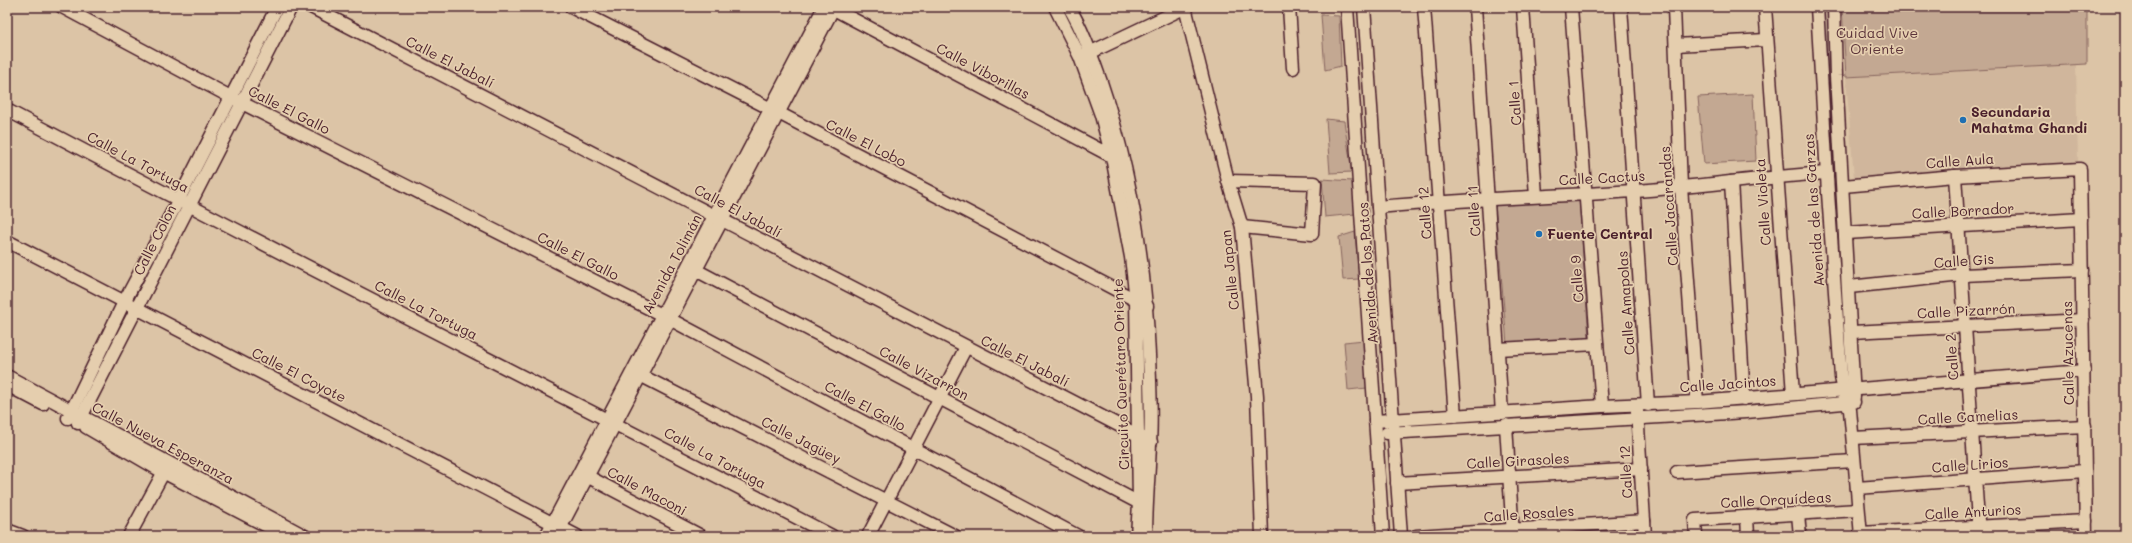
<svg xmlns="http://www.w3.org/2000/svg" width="2132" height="543" font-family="Mali,sans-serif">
<rect width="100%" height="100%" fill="#dcc4a6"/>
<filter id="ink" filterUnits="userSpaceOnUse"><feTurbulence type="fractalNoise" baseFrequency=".025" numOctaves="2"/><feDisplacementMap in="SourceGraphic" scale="8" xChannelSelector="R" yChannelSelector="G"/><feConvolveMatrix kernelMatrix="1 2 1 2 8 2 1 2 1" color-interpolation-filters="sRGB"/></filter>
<g filter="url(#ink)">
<path fill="#d0b69c" d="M2076 65 2078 163 1854 178 1846 77Z"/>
<g fill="#c3a892" stroke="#86645e">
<path d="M1822 7H1827L1837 137 1848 353Z"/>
<path d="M2087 7V64L1846 77 1842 7Z"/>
<path d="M1321 15 1339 16 1341 66 1325 70Z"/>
<path d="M1753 94 1756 161 1704 164 1698 97Z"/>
<path d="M1326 119 1344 121 1352 172 1330 173Z"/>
<path d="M1322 179 1353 181 1355 214 1325 217Z"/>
<path d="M1579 198 1589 339 1507 344 1495 204Z"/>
<path d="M1355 232 1359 279 1343 280 1339 237Z"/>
<path d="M1364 340 1367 388 1348 390 1344 342Z"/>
</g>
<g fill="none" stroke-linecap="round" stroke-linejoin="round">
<defs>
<g id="minor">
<path d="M62 7 242 103 662 315 1078 536"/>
<path d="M311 7 1151 442"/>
<path d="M571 7 771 109 1147 306"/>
<path d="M830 7 1117 159"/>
<path d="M1055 7 1080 57 1101 115 1112 157 1131 257 1136 300 1139 503 1137 536"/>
<path d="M1069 7C1083 30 1092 57 1101 82 1131 170 1145 263 1149 355 1150 384 1152 413 1150 443 1149 474 1146 505 1146 536"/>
<path d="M1185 7 1228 181 1242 227 1257 396 1262 536"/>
<path d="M1289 7 1293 68"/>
<path d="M1347 7 1383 536"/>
<path d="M1364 7 1401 536"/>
<path d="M1424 7 1455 416"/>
<path d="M1475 7 1502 413"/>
<path d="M1523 7 1536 196"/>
<path d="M1571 7 1602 406"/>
<path d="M1621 7 1648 405"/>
<path d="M1674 7 1681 187 1697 402"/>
<path d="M1765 7 1793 394"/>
<path d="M1817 7 1828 193 1841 377 1846 402 1850 410 1861 536"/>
<path d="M1834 7 1836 76 1854 397"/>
<path d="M1676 45 1766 40"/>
<path d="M1083 56 1186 7"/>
<path d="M7 110C280 255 558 393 832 536"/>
<path d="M1955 176 1979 536"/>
<path d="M1228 181 1315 183 1312 234 1242 227"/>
<path d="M1731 182 1744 399"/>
<path d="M1843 186 1955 176 2080 169 2086 536"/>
<path d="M1378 207C1463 199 1549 197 1634 191 1699 187 1762 177 1827 173"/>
<path d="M1846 233 2081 219"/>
<path d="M7 241 577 536"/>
<path d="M690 267 1145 506"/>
<path d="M1849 287 1962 275 2082 270"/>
<path d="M1852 332 2083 320"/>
<path d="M1498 349 1597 344"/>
<path d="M634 372 955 536"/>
<path d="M7 376 305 536"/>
<path d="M7 385 43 404"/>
<path d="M1637 411 1645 536"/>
<path d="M68 418 124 302 178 201 277 7"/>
<path d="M1375 421 1602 406 1697 402 2084 371"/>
<path d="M78 423 291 7"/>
<path d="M1506 425 1513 536"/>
<path d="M86 427 163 472 286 536"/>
<path d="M1387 433 1746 412 1854 402"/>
<path d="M1853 438 2085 426"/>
<path d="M1677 472 1854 461"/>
<path d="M581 473 701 536"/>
<path d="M1397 483 1641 469"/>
<path d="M1857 488 2085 471"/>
<path d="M1798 514 1800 536"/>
<path d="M1747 517 1748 536"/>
<path d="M7 530 23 536"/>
<path d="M1860 533 2086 521"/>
<path d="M129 536 167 466"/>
<path d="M546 536 824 7"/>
<path d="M556 536 834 7"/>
<path d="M868 536 966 347"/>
<path d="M1416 536 1644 521"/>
<path d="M1696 536 1695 520 1858 510"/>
</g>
</defs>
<use href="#minor" stroke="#4a1f2b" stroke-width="15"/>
<use href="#minor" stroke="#e5ceae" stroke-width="12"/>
</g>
</g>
<g fill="#1f6fb2" stroke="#e5ceae" stroke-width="1.5">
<circle cx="1963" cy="120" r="4"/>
<circle cx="1539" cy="234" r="4"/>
</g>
<g text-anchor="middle" stroke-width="3.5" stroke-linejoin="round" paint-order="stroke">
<g font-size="14" fill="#5c343a" stroke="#e5ceae">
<text x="1877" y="38">Cuidad Vive<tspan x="1877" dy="16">Oriente</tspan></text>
</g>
<g font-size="14" fill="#4a1f2b" stroke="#e5ceae">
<text transform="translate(450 62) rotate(27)" y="5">Calle El Jabalí</text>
<text transform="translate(983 71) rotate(28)" y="5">Calle Viborillas</text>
<text transform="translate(1515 103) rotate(-94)" y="5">Calle 1</text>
<text transform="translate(289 110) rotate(27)" y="5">Calle El Gallo</text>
<text transform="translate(866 143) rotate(27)" y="5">Calle El Lobo</text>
<text transform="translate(1960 161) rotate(-4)" y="5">Calle Aula</text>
<text transform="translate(138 162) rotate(28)" y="5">Calle La Tortuga</text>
<text transform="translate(1602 178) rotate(-3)" y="5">Calle Cactus</text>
<text transform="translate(1763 202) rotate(-94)" y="5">Calle Violeta</text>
<text transform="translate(1669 206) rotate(-94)" y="5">Calle Jacarandas</text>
<text transform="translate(1814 210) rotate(-94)" y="5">Avenida de las Garzas</text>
<text transform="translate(738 211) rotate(28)" y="5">Calle El Jabalí</text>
<text transform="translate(1474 211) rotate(-94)" y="5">Calle 11</text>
<text transform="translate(1963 211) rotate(-3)" y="5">Calle Borrador</text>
<text transform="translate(1425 213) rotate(-94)" y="5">Calle 12</text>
<text transform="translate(155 240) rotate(-63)" y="5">Calle Colon</text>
<text transform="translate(578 256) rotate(27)" y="5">Calle El Gallo</text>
<text transform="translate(1964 261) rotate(-4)" y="5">Calle Gis</text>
<text transform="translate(672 264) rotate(-62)" y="5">Avenida Tolimán</text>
<text transform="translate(1230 270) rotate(-96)" y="5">Calle Japan</text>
<text transform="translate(1368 273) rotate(-94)" y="5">Avenida de los Patos</text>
<text transform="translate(1577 279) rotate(-94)" y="5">Calle 9</text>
<text transform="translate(1626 303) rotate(-94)" y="5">Calle Amapolas</text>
<text transform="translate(426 310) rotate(27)" y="5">Calle La Tortuga</text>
<text transform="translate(1966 311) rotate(-3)" y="5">Calle Pizarrón</text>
<text transform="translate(2068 353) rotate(-91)" y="5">Calle Azucenas</text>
<text transform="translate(1952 357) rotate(-94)" y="5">Calle 2</text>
<text transform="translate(1025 361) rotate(27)" y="5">Calle El Jabalí</text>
<text transform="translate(924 373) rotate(28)" y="5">Calle Vizarron</text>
<text transform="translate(1121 374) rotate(-92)" y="5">Circuito Querétaro Oriente</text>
<text transform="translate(299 375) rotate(27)" y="5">Calle El Coyote</text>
<text transform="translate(1728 384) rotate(-4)" y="5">Calle Jacintos</text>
<text transform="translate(865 406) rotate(28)" y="5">Calle El Gallo</text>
<text transform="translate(1968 417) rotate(-3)" y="5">Calle Camelias</text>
<text transform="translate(801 440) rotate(27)" y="5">Calle Jagüey</text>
<text transform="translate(163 443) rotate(28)" y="5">Calle Nueva Esperanza</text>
<text transform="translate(715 458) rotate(28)" y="5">Calle La Tortuga</text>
<text transform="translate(1518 461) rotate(-3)" y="5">Calle Girasoles</text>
<text transform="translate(1970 465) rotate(-4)" y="5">Calle Lirios</text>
<text transform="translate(1626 472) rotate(-93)" y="5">Calle 12</text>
<text transform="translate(647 491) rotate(28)" y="5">Calle Maconi</text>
<text transform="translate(1776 500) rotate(-3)" y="5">Calle Orquídeas</text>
<text transform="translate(1973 512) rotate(-3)" y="5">Calle Anturios</text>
<text transform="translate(1529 514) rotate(-4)" y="5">Calle Rosales</text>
</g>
<g font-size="14" font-weight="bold" fill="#4a1f2b" stroke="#e5ceae" text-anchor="start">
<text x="1971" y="117">Secundaria<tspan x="1971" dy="16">Mahatma Ghandi</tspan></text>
<text x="1547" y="239">Fuente Central</text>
</g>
</g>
<rect width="2132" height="543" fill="none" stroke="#e5ceae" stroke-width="24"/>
<rect x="12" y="12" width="2108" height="519" fill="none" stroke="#4a1f2b" stroke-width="1.5" filter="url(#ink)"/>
</svg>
